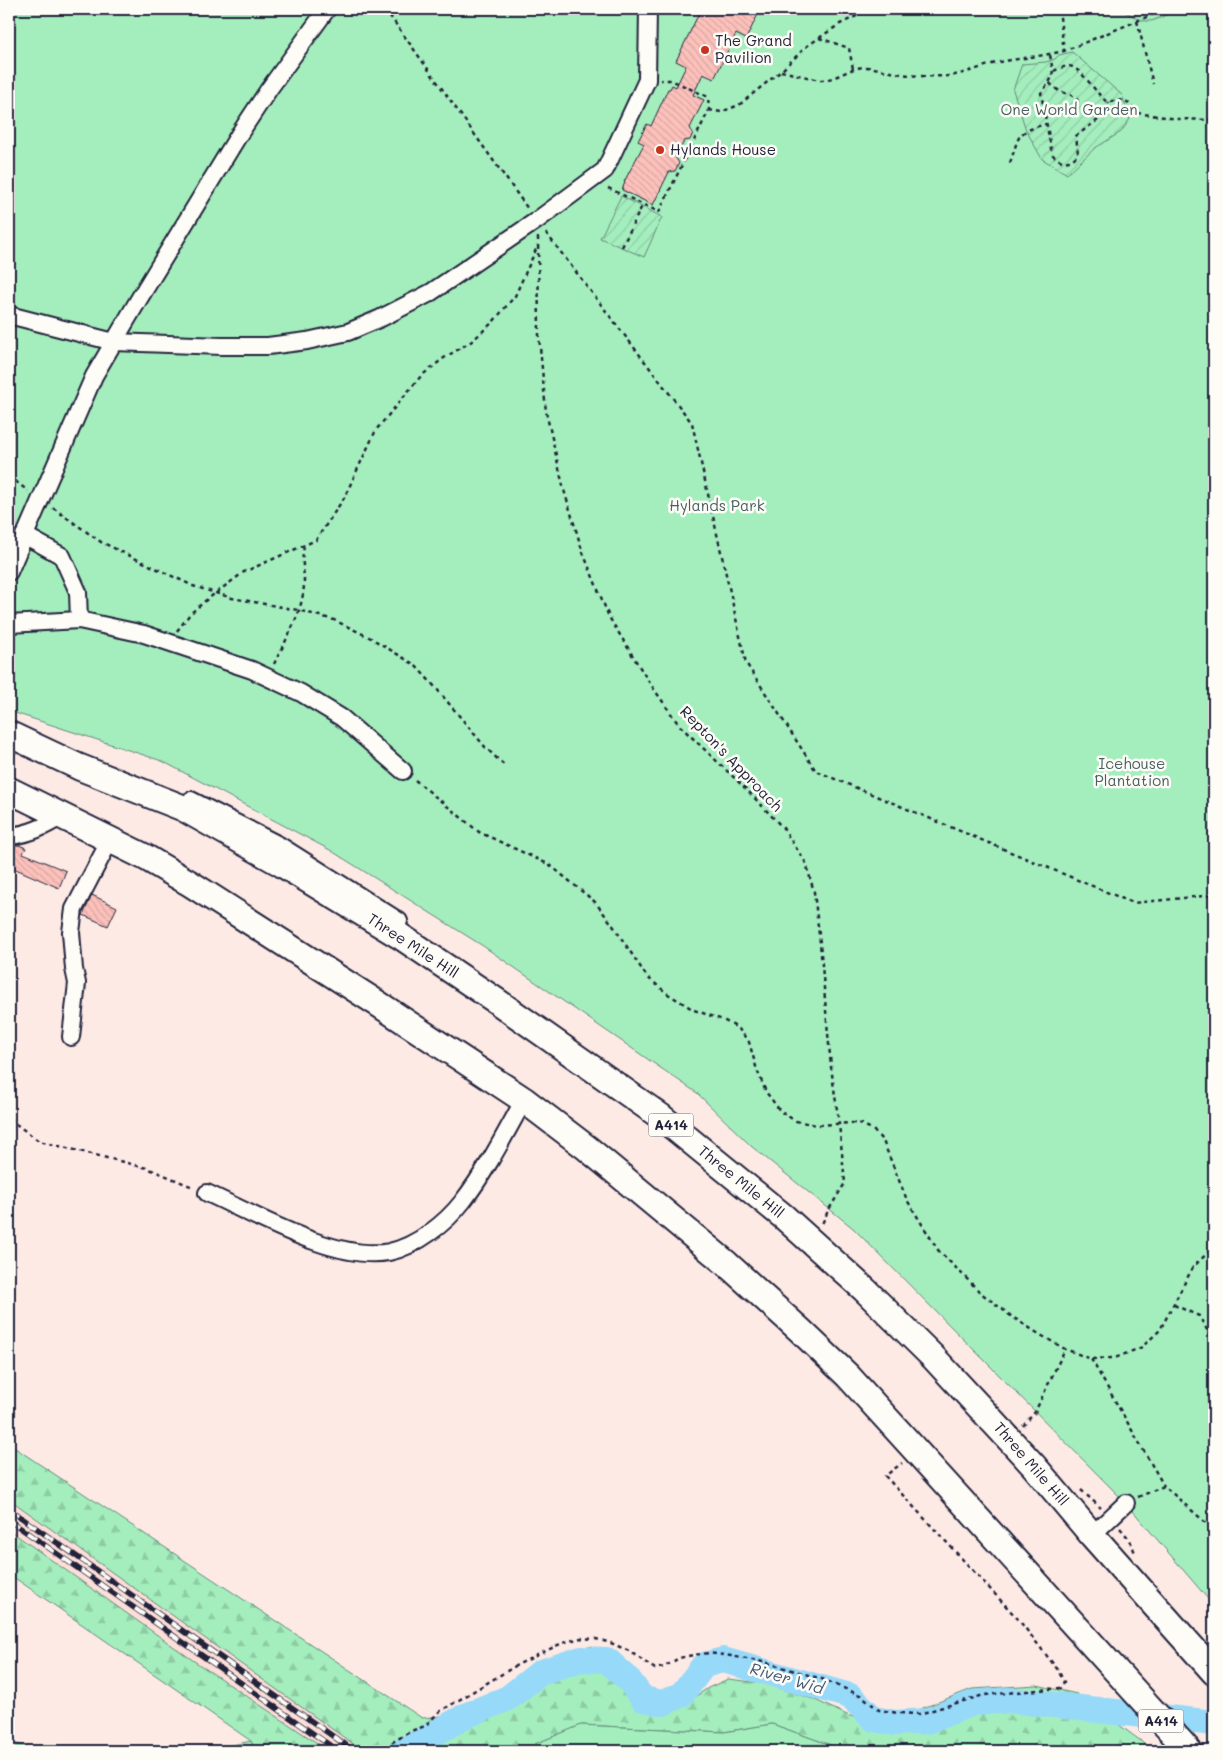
<svg xmlns="http://www.w3.org/2000/svg" width="1223" height="1760" font-family="Mali,sans-serif">
<defs>
<pattern id="grass-tufts" width="24" height="20" patternUnits="userSpaceOnUse" patternTransform="scale(1.25)"><rect width="24" height="20" fill="#a4eebd"/><path d="M3 7l-1-3M5 7V3M7 7l1-3M15 17l-1-3M17 17v-4M19 17l1-3" fill="none" stroke="#8dcca3"/></pattern>
<pattern id="forest-firs" width="22" height="20" patternUnits="userSpaceOnUse" patternTransform="scale(1.25)"><rect width="22" height="20" fill="#a4eebd"/><path d="M5 1l3.5 6h-7zM16 11l3.5 6h-7z" fill="#8dcca3"/></pattern>
<pattern id="garden-furrows" width="10" height="10" patternUnits="userSpaceOnUse" patternTransform="scale(1.25)"><rect width="10" height="10" fill="#a4eebd"/><path d="M-1 1l2-2M0 10L10 0M9 11l2-2" fill="none" stroke="#8dcca3"/></pattern>
<pattern id="building-back-hatch" width="6" height="6" patternUnits="userSpaceOnUse" patternTransform="scale(1.25)"><rect width="6" height="6" fill="#fdc1bb"/><path d="M-1 5l2 2M0 0l6 6M5-1l2 2" fill="none" stroke="#d9a6a2"/></pattern>
</defs>
<rect width="100%" height="100%" fill="#fdeae5"/>
<filter id="ink" filterUnits="userSpaceOnUse"><feTurbulence type="fractalNoise" baseFrequency=".02" numOctaves="2"/><feDisplacementMap in="SourceGraphic" scale="10" xChannelSelector="R" yChannelSelector="G"/><feConvolveMatrix kernelMatrix="1 2 1 2 8 2 1 2 1" color-interpolation-filters="sRGB"/></filter>
<g filter="url(#ink)">
<path fill="#fdded8" d="M9 1499 210 1641 363 1751H329L194 1661 9 1530Z"/>
<g fill="url(#grass-tufts)" stroke="#63887c">
<path d="M251 1741 256 1751H205Z"/>
<path d="M17 1744 44 1751H9V1745Z"/>
</g>
<g fill="url(#forest-firs)" stroke="#63887c">
<path d="M9 1444 422 1718 506 1709 533 1664 592 1646 605 1674 648 1708 674 1711 708 1688 728 1679 761 1683 813 1699 847 1715 879 1725 972 1689 1037 1685 1077 1694 1141 1741 1151 1751H847L772 1724 724 1732 582 1725 535 1744 529 1751H363L9 1499Z"/>
<path d="M9 1530 194 1661 329 1751H256L251 1741 9 1574Z"/>
</g>
<g fill="#a4eebd" stroke="#63887c">
<path d="M9 9H1214V1606L1126 1503 853 1228 751 1146 697 1093 483 946 330 850 162 761 9 711Z"/>
<path d="M772 1724 847 1751H529L535 1744 581 1725 724 1732Z"/>
</g>
<g fill="url(#garden-furrows)" stroke="#63887c">
<path d="M1120 9H1170L1169 13C1146 27 1142 21 1120 9Z"/>
<path d="M1072 52 1122 95 1130 119 1121 132 1095 148 1067 174 1042 159 1026 130 1013 90 1022 64 1046 62 1055 59 1059 55Z"/>
<path d="M621 196 662 217 644 257 600 238Z"/>
</g>
<g fill="none" stroke-linecap="round" stroke-linejoin="round">
<path stroke="#97d9f9" stroke-width="26" d="M403 1751 467 1715 508 1698 541 1672 581 1659 607 1660 628 1679 643 1699 663 1703 682 1694 704 1665 723 1660 850 1696 874 1719 895 1723 927 1721 973 1703 1009 1700 1214 1723"/>
</g>
<g fill="url(#building-back-hatch)" stroke="#22223b">
<path d="M701 9H738L746 13 748 9H752L759 12 746 39 736 34 714 79 703 74 693 95 704 100 690 128 693 133 690 140 684 141 676 158 679 163 675 171 669 172 653 205 622 190 625 182H624L644 144 638 141 647 124 651 126 668 89H670L672 85 676 87 686 66 676 61Z"/>
<path d="M19 845 26 848 23 853 66 871 59 888 9 866V846Z"/>
<path d="M92 895 117 907 108 926 83 915Z"/>
</g>
<g fill="none" stroke-linecap="round" stroke-linejoin="round">
<defs>
<g id="minor">
<path d="M9 315 114 342 222 346H268L307 341 348 332 381 318 430 293 536 221 605 170 647 80 648 9"/>
<path d="M24 535 62 556 78 592 79 620"/>
<path d="M9 572 94 376 139 299 240 133 269 89 327 9"/>
<path d="M9 624 79 620 144 634 252 670 301 693 342 718 403 771"/>
<path d="M191 800 279 845 399 921"/>
<path d="M9 836C30 834 44 827 62 816"/>
<path d="M71 1037 77 983 74 969 71 932 74 909 110 840"/>
<path d="M207 1193C256 1215 336 1262 389 1252 417 1246 446 1223 463 1201 487 1170 505 1134 524 1100"/>
<path d="M1092 1535 1126 1503"/>
</g>
<g id="highway">
<path d="M9 734 79 767 183 808 282 864 400 936 498 1002 660 1116 784 1217 865 1290 934 1358 1034 1466 1092 1535 1214 1672"/>
<path d="M9 790 145 857 191 884 377 1003 524 1100 587 1148 727 1264 801 1331 848 1376 1189 1751"/>
</g>
</defs>
<use href="#minor" stroke="#22223b" stroke-width="20"/>
<use href="#highway" stroke="#22223b" stroke-width="29"/>
<g stroke="#22223b" stroke-width="2.5" stroke-dasharray="4 4" stroke-linecap="butt">
<path d="M385 9 528 209"/>
<path d="M1059 9 1064 51"/>
<path d="M1137 21 1153 84"/>
<path d="M819 38 849 48 853 69"/>
<path d="M1050 55C1054 77 1055 75 1041 93L1052 154C1061 164 1070 164 1078 154L1076 136 1102 117 1109 102"/>
<path d="M781 71 820 80C837 80 848 68 864 67 874 67 881 70 891 72 908 76 930 77 948 76 966 74 982 66 1000 62 1021 58 1043 56 1064 51L1166 9"/>
<path d="M1054 71C1058 69 1065 66 1069 66 1081 67 1097 95 1106 101 1126 102 1122 94 1137 113L1178 119 1214 120"/>
<path d="M709 110 721 112 739 105 781 71 807 46 840 24 871 9"/>
<path d="M1044 113C1055 110 1067 114 1076 110L1078 105 1077 99C1068 91 1059 95 1049 82"/>
<path d="M1010 163C1020 134 1015 133 1046 124"/>
<path d="M608 188 659 212 709 110 708 97 671 80H661"/>
<path d="M546 233 692 423 746 663 816 771 1133 903 1214 895"/>
<path d="M538 237 539 336 546 412 564 490 582 550 609 617 647 679 679 725 747 790 783 828 806 863 814 892 820 943 831 1067 839 1124 845 1183 828 1211 821 1226"/>
<path d="M622 247 643 204"/>
<path d="M9 476 28 491"/>
<path d="M53 508 101 542 193 586 232 598 298 610 334 620 371 638 415 665 436 688 486 748 506 767"/>
<path d="M177 631 190 614 205 601 244 572 316 540 344 498 376 430 421 376 444 358 472 341 493 322 515 296 538 245"/>
<path d="M274 664C286 639 304 611 304 582 304 569 301 559 304 547"/>
<path d="M415 780 479 832 550 865 595 902 612 924 647 977 668 994 694 1010 723 1020 738 1028 749 1042 757 1070 766 1092 781 1112 796 1121 817 1125 852 1123 862 1124 873 1130 883 1141 907 1200 938 1250 981 1293 1011 1316 1039 1334 1065 1349 1091 1359 1115 1358 1142 1347 1160 1330 1193 1267 1214 1247"/>
<path d="M9 1119 39 1141 147 1168 193 1187"/>
<path d="M1174 1305 1199 1316 1214 1342"/>
<path d="M1091 1359 1164 1486"/>
<path d="M1023 1426 1035 1412 1065 1349"/>
<path d="M1081 1490 1101 1508"/>
<path d="M1138 1497 1164 1486 1214 1530"/>
<path d="M1120 1528 1130 1540 1135 1553"/>
<path d="M19 1751H30"/>
<path d="M378 1751 411 1731 425 1726 439 1712 517 1665 562 1643 581 1638 596 1639 611 1643 629 1651 655 1669 664 1667 679 1658 693 1655 709 1653 731 1656 768 1663 822 1679 862 1696 879 1710 898 1713 919 1714 984 1695 1060 1688 1064 1682 1058 1670 1018 1619 885 1476 902 1463"/>
</g>
<use href="#minor" stroke="#fdfcf7" stroke-width="16"/>
<use href="#highway" stroke="#fdfcf7" stroke-width="25"/>
<defs>
<g id="rail">
<path d="M9 1509 354 1751"/>
<path d="M9 1520 338 1751"/>
</g>
</defs>
<use href="#rail" stroke="#22223b" stroke-width="5.5"/>
<use href="#rail" stroke="#fdfcf7" stroke-width="4" stroke-dasharray="11" stroke-linecap="butt"/>
</g>
</g>
<g fill="#c8321e" stroke="#fdfcf7" stroke-width="2">
<circle cx="705" cy="50" r="5"/>
<circle cx="660" cy="150" r="5"/>
</g>
<g text-anchor="middle" stroke-width="5" stroke-linejoin="round" paint-order="stroke">
<g fill="#fdfcf7" stroke="#646373" stroke-width="1">
<rect x="648.5" y="1113.5" width="45" height="23" rx="4"/>
<rect x="1138.5" y="1709.5" width="45" height="23" rx="4"/>
</g>
<g font-size="14" font-weight="bold" fill="#22223b">
<text x="671" y="1130">A414</text>
<text x="1161" y="1726">A414</text>
</g>
<g font-size="15" fill="#22223b" stroke="#fdfcf7" text-anchor="start">
<text x="715" y="46">The Grand<tspan x="715" dy="17">Pavilion</tspan></text>
<text x="670" y="155">Hylands House</text>
</g>
<g font-size="15" fill="#495f62" stroke="#fdfcf7">
<text x="1069" y="115">One World Garden</text>
<text x="717" y="511">Hylands Park</text>
<text x="1132" y="769">Icehouse<tspan x="1132" dy="17">Plantation</tspan></text>
</g>
<g font-size="15" fill="#22223b" stroke="#fdfcf7">
<text transform="translate(731 759) rotate(46)" y="5">Repton's Approach</text>
<text transform="translate(413 946) rotate(33)" y="5">Three Mile Hill</text>
<text transform="translate(741 1182) rotate(39)" y="5">Three Mile Hill</text>
<text transform="translate(1031 1464) rotate(49)" y="5">Three Mile Hill</text>
</g>
<g font-size="16" font-style="italic" fill="#455974" stroke="#fdfcf7">
<text transform="translate(787 1678) rotate(16)" y="6">River Wid</text>
</g>
</g>
<rect width="1223" height="1760" fill="none" stroke="#fdfcf7" stroke-width="30"/>
<rect x="15" y="15" width="1193" height="1730" fill="none" stroke="#22223b" stroke-width="2" filter="url(#ink)"/>
</svg>
